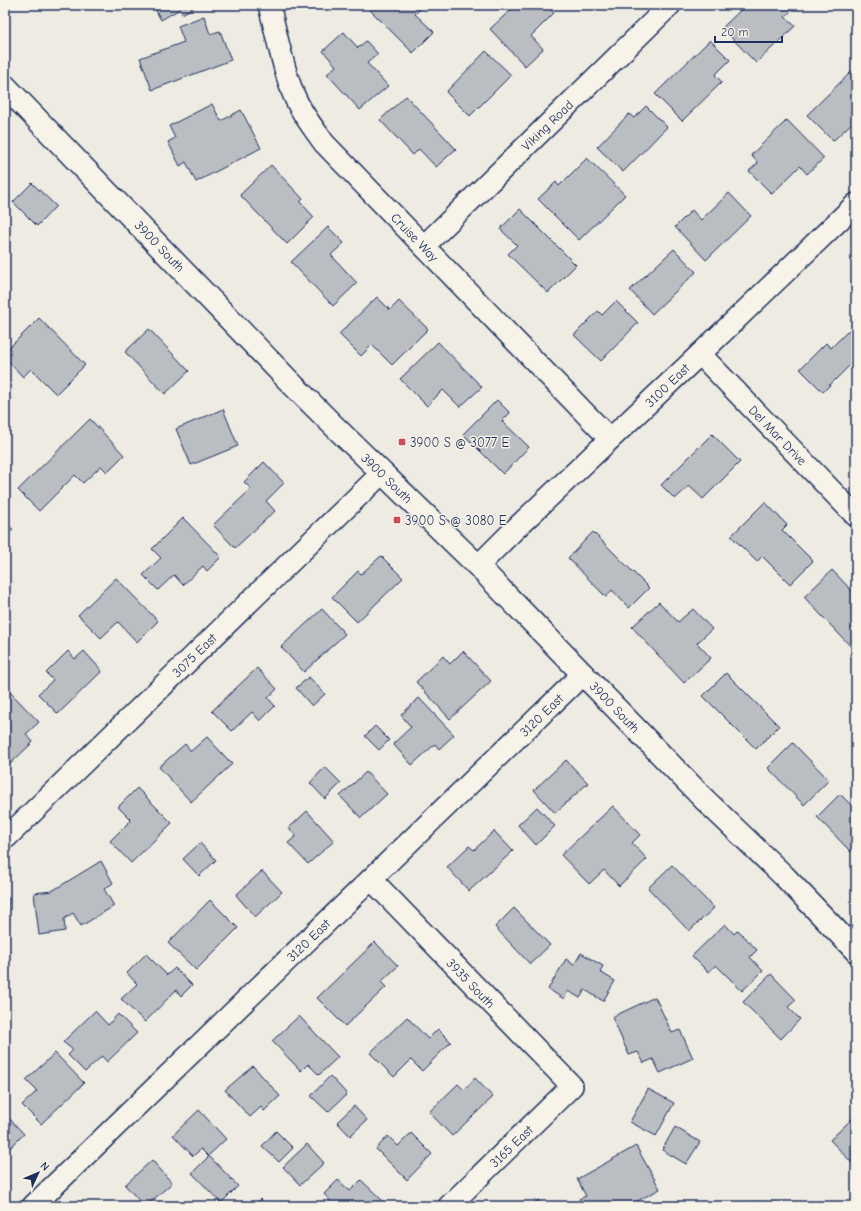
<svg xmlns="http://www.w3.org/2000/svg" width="861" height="1211" font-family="'Comic Neue',sans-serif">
<rect width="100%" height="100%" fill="#eeebe2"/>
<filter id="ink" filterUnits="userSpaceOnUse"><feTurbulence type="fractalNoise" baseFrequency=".025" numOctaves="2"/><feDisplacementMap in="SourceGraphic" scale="8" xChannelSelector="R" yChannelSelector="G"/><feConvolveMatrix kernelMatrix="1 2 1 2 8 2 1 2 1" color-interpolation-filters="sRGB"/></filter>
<g filter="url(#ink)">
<g fill="#babdc2" stroke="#1b2f5e">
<path d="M153 5H198L182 14 180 9 161 20Z"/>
<path d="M373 5H424L415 14 434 32 413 53 369 9Z"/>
<path d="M516 5H546L554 13 531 36 543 49 525 66 490 29Z"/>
<path d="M746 5H797L785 17 795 26 756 63 722 28Z"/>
<path d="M204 16 210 34 220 31 231 60 152 90 140 58 184 42 178 26Z"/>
<path d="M344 32 358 48 366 41 378 54 367 63 388 86 360 110 327 74 336 66 323 51Z"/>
<path d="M710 40 730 60 715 75 722 82 682 121 655 94Z"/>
<path d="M486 51 511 75 470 116 446 92Z"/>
<path d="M856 67V119L833 141 807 115Z"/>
<path d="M406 96 456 149 436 167 419 149 413 155 380 120Z"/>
<path d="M212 104 221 121 241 110 261 148 196 182 186 162 180 166 168 142 175 138 169 126Z"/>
<path d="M646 106 667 127 623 172 597 147 629 114 634 118Z"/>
<path d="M787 120 824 158 807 174 800 166 772 194 749 171 758 163 751 155Z"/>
<path d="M587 158 625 195 579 240 538 199 556 182 559 186Z"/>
<path d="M271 165 303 199 300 202 314 217 287 244 240 195Z"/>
<path d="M32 183 56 206 37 226 13 202Z"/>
<path d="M729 193 751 216 706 260 675 227 692 210 701 220Z"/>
<path d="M520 209 576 265 548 293 508 254 517 245 500 229Z"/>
<path d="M328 227 344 243 331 255 357 283 333 306 291 262Z"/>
<path d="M674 249 696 272 652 314 630 290Z"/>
<path d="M377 297 390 310 399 301 428 329 392 365 372 345 361 356 339 334Z"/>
<path d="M616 301 638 323 601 361 574 335 598 311 602 315Z"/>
<path d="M39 318 85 365 56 394 31 369 23 377 5 358V352Z"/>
<path d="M855 324 856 359 823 392 800 369 826 343 831 348Z"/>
<path d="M149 329 189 371 165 394 125 352Z"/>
<path d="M438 342 482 387 460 407 443 390 427 406 400 379Z"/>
<path d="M497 400 510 413 502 421 529 447 503 474 463 434Z"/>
<path d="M223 409 238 446 191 465 176 429Z"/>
<path d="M90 419 124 455 107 472 101 466 83 483 75 475 39 511 18 490Z"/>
<path d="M712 434 740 462 703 499 689 486 675 499 661 485Z"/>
<path d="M264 462 284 483 266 501 275 511 235 548 213 525 251 489 244 482Z"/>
<path d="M765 502 787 525 782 530 813 561 790 584 762 556 757 562 731 536Z"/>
<path d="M183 518 221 557 207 571 203 566 183 585 174 575 158 590 143 575 161 558 152 549Z"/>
<path d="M5 520 13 530 5 536Z"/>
<path d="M593 532 649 588 629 608 612 590 606 597 568 558Z"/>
<path d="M381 556 403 578 357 622 332 597 358 571 361 574Z"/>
<path d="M832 570 856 595V652L804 597Z"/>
<path d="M116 578 158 621 137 642 118 622 101 638 78 615Z"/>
<path d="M659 602 678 622 693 609 712 629 697 643 711 658 684 683 632 627Z"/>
<path d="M322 609 345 634 304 672 281 647Z"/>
<path d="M68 651 75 659 84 651 102 671 58 714 38 694 53 680 46 673Z"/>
<path d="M463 651 491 681 450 719 416 682 443 656 450 664Z"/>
<path d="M257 668 277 689 268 698 275 706 260 721 252 712 232 731 212 711Z"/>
<path d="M726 673 779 726 756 749 703 696Z"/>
<path d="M309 677 325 694 312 706 296 688Z"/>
<path d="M7 689 39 722 26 734 33 742 8 766 5 763V692Z"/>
<path d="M419 698 454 735 439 749 435 744 412 765 393 744 411 727 401 715Z"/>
<path d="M375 726 389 740 379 750 365 736Z"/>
<path d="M207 737 232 764 191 802 159 767 185 744 191 751Z"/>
<path d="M793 743 829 780 804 805 768 768Z"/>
<path d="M566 760 588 783 555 813 534 790Z"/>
<path d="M325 767 341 783 325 799 310 783Z"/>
<path d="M366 772 387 794 361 818 340 796Z"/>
<path d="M137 788 172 823 131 863 110 841 131 820 118 807Z"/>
<path d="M840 794 856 810V847L851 852 817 817Z"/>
<path d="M613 806 640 835 632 843 647 859 619 886 604 870 589 884 561 855Z"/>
<path d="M537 807 555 826 536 845 518 825Z"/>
<path d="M307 811 334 841 308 864 288 843 296 836 289 828Z"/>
<path d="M494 831 513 851 469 891 447 867 469 846 474 850Z"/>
<path d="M200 843 216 860 199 876 183 859Z"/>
<path d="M101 861 113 883 104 889 114 906 81 926 73 913 64 919 65 931 39 935 34 893 52 891Z"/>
<path d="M672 865 714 908 689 931 648 888Z"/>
<path d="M262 871 282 892 255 917 236 895Z"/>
<path d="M5 898H9L5 940Z"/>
<path d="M210 900 238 928 196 970 168 943Z"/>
<path d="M514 908 550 945 530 964 495 927Z"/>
<path d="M725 924 734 934 738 930 757 950 750 957 763 971 742 991 716 965 708 972 692 956Z"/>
<path d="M375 942 398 966 381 982 386 987 345 1026 317 998Z"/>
<path d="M581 953 603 966 600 972 615 981 603 1001 585 990 580 998 568 991 564 999 548 989 566 959 574 965Z"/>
<path d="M146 954 167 975 175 968 192 985 181 996 176 990 145 1022 121 999 137 984 127 973Z"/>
<path d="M771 974 796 1000 788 1007 800 1019 781 1039 743 1002Z"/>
<path d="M655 997 672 1033 680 1030 693 1058 660 1073 653 1059 644 1063 638 1052 629 1055 612 1017Z"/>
<path d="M95 1011 108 1025 118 1014 137 1033 107 1062 102 1056 85 1072 68 1055 73 1050 63 1042Z"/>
<path d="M299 1016 338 1057 319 1075 308 1064 301 1071 272 1041Z"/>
<path d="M407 1017 428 1039 438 1029 451 1042 422 1071 411 1060 394 1077 370 1053Z"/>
<path d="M55 1053 84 1083 41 1124 22 1105 37 1091 26 1080Z"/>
<path d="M253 1066 280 1096 264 1111 261 1107 250 1117 225 1090Z"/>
<path d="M330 1076 347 1094 328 1112 311 1096Z"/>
<path d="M475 1078 493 1097 452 1136 429 1112 458 1084 464 1090Z"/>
<path d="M648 1089 674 1103 656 1136 630 1122Z"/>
<path d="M354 1106 367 1120 350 1136 337 1122Z"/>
<path d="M199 1110 226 1139 208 1156 201 1149 193 1156 173 1135Z"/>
<path d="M5 1114 24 1134 5 1153Z"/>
<path d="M856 1115V1167L830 1140Z"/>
<path d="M675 1127 700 1142 686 1164 662 1150Z"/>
<path d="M276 1131 293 1148 279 1162 262 1146Z"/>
<path d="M411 1133 432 1154 407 1180 376 1149 388 1136 398 1146Z"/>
<path d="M307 1144 324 1163 300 1185 283 1167Z"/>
<path d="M636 1146 660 1189 628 1206H582L579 1199 586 1196 577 1179Z"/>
<path d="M209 1156 238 1186 221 1203 192 1173Z"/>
<path d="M152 1160 172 1183 146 1206H144L125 1185Z"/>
<path d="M338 1180 350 1191 361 1180 383 1201 378 1206H335L324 1194Z"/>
<path d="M260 1199 267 1206H253Z"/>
<path d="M538 1200 544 1206H531Z"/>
<path d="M752 1202 778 1203V1206H752Z"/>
</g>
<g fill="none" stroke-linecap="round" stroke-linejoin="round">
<defs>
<g id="street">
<path d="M269 5C276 32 281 59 290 85 297 107 311 125 324 143L610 439"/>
<path d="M424 246 670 5"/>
<path d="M700 354 856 516"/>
<path d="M478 566 512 532 700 354 856 204"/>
<path d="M5 835 7 837 382 473"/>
<path d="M371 879 572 1086 449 1206"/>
<path d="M33 1206 583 674"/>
</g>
<path id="secondary" d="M5 86 288 380 334 426 478 566 705 800 784 876 856 951"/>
</defs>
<use href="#street" stroke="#1b2f5e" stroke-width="24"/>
<use href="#secondary" stroke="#1b2f5e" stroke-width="25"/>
<use href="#street" stroke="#f7f3e8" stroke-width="21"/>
<use href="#secondary" stroke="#f7f3e8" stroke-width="22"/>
</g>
</g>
<g fill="#d1495b" stroke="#f7f3e8" stroke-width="1.5">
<rect x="398" y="438" width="8" height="8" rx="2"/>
<rect x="393" y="516" width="8" height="8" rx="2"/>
</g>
<g text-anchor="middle" stroke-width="3" stroke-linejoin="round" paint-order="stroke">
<g font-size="13" fill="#1b2f5e" stroke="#f7f3e8">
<text transform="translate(547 125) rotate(-44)" y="5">Viking Road</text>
<text transform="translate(415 237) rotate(46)" y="5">Cruise Way</text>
<text transform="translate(160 246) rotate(46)" y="5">3900 South</text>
<text transform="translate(667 385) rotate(-44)" y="5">3100 East</text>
<text transform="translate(778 435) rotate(46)" y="5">Del Mar Drive</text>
<text transform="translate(387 478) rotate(44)" y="5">3900 South</text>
<text transform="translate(194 655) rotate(-44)" y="5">3075 East</text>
<text transform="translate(615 707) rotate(46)" y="5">3900 South</text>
<text transform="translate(541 715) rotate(-44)" y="5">3120 East</text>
<text transform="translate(308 940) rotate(-44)" y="5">3120 East</text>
<text transform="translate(471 983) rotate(46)" y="5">3935 South</text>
<text transform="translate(511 1146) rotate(-44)" y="5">3165 East</text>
</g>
<g font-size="13" fill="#1b2f5e" stroke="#f7f3e8" text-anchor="start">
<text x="410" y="447">3900 S @ 3077 E</text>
<text x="405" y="525">3900 S @ 3080 E</text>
</g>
</g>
<rect width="861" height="1211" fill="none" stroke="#f7f3e8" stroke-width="20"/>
<rect x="10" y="10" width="841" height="1191" fill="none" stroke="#1b2f5e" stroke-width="1.5" filter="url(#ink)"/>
<g transform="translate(38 1173) rotate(46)" stroke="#f7f3e8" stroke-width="3" paint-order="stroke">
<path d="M0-3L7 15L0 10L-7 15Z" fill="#1b2f5e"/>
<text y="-6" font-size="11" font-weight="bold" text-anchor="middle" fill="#1b2f5e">N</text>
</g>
<path d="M715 36v6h67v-6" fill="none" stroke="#1b2f5e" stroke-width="2"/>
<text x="721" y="36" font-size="12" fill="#1b2f5e" stroke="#f7f3e8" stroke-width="3" paint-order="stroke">20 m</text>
</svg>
